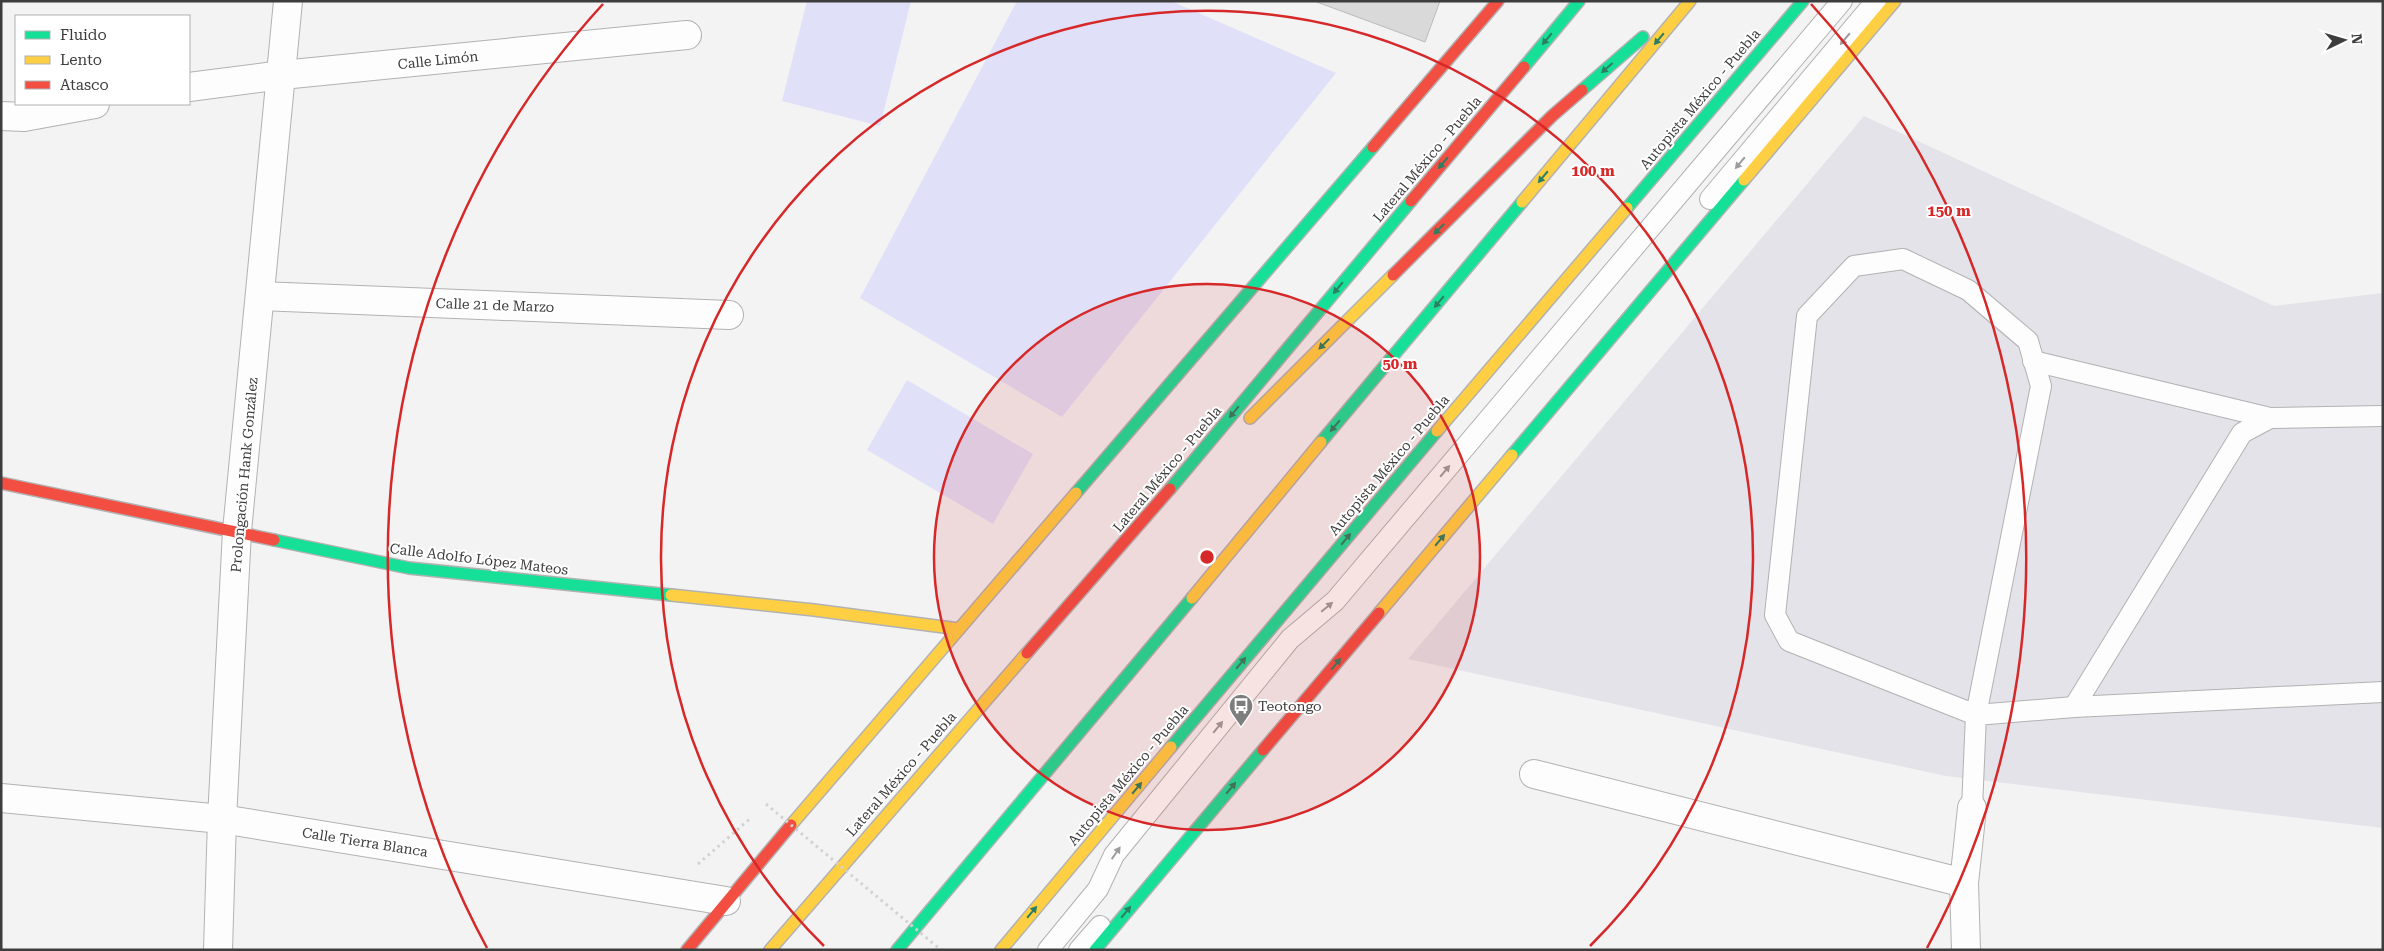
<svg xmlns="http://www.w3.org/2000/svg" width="2384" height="951" font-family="'Roboto Serif',serif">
<rect width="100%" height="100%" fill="#f3f3f4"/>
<path fill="#e3e3e9" d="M1864 116 2274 306 2383 293V828L1946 776 1408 659Z"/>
<g fill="#e0e0f9">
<path d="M807 1H911L880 126 782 101Z"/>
<path d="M1017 1H1171L1336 73 1062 417 860 298Z"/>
<path d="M907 380 1033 454 993 524 867 450Z"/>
</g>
<path fill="#d9d9da" stroke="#bbbbbc" d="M1314 1H1440L1425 42Z"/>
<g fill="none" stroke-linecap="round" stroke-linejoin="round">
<defs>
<g id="lane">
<path d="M1710 199 1876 1"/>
<path d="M1903 259 1968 290 2028 341 2041 386 1976 715 1789 641 1775 615 1807 316 1854 266Z"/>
<path d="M2033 361 2270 418"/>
<path d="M2074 707 2242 433 2270 418 2383 416"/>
<path d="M1972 808 1976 715 2074 707 2383 692"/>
<path d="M1048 950 1098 889 1114 855 1290 639 1335 601 1842 1"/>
<path d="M1079 950 1100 926"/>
</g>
<g id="street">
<path d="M189 87 282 75 687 35"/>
<path d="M1 116 24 117 95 104"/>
<path d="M260 296 729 315"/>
<path d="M1534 774 1964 883"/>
<path d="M1 798 222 819 726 901"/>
<path d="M218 950 222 819 237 531 288 1"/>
<path d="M1966 950 1964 883 1972 808"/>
</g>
<g id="fast">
<path d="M1524 67 1579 1"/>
<path d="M1582 90 1643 37"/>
<path d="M1627 208 1803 1"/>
<path d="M1321 442 1522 202"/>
<path d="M1512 455 1744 180"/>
<path d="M1170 489 1411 201"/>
<path d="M1076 493 1373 147"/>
<path d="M274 540 409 568 671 595"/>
<path d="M1171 747 1437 431"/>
<path d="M897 950 1192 598"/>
<path d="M1095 950 1263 750"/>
</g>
<g id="slow">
<path d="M1744 180 1895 1"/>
<path d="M1522 202 1690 1"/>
<path d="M1250 418 1393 275"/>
<path d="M1437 431 1627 208"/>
<path d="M671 595 814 610 959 629"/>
<path d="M1192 598 1321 442"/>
<path d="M1379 613 1512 455"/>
<path d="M791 825 1076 493"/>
<path d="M770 950 1027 653"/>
<path d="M1001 950 1171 747"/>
</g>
<g id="jam">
<path d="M1373 147 1498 1"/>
<path d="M1411 201 1524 67"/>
<path d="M1393 275 1552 116 1582 90"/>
<path d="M1 483 274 540"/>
<path d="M1027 653 1170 489"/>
<path d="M1263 750 1379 613"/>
<path d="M687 950 791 825"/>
</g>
</defs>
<use href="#lane" stroke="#b2b2b3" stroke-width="22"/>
<use href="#street" stroke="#b2b2b3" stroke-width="30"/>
<use href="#fast" stroke="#b2b2b3" stroke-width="14"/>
<use href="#slow" stroke="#b2b2b3" stroke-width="14"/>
<use href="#jam" stroke="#b2b2b3" stroke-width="14"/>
<path stroke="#d2d2d3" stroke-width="3" stroke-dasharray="2.5 4" stroke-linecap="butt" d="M698 864 752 817"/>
<use href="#lane" stroke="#fdfdfd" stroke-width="20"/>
<use href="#street" stroke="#fdfdfd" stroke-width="28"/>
<use href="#fast" stroke="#16e098" stroke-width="11"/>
<use href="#slow" stroke="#ffcf43" stroke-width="11"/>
<use href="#jam" stroke="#f24e42" stroke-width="11"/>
<path stroke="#d2d2d3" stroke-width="3" stroke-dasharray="2.5 4" stroke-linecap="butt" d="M766 804 941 950"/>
</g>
<defs><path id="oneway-solid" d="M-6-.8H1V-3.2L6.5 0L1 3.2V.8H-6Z" transform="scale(1.25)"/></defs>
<g fill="#2d7e62">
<use href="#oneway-solid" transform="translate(1547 39) rotate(130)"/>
<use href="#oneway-solid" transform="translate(1659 39) rotate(130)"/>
<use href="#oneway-solid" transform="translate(1607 68) rotate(139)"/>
<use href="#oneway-solid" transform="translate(1443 163) rotate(130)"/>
<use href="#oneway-solid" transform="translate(1543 177) rotate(130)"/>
<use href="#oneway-solid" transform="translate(1439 229) rotate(135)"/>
<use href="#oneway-solid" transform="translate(1338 288) rotate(130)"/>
<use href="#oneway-solid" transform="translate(1439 302) rotate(130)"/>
<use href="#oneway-solid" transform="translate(1324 344) rotate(135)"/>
<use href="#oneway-solid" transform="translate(1234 412) rotate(130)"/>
<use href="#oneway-solid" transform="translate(1335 426) rotate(130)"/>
<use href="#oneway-solid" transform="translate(1346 539) rotate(-50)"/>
<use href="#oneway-solid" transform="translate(1440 540) rotate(-50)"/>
<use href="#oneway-solid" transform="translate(1241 663) rotate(-50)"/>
<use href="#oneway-solid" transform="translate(1336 664) rotate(-50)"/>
<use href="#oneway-solid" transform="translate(1137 788) rotate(-50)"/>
<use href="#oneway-solid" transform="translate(1231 788) rotate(-50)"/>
<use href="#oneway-solid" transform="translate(1032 912) rotate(-50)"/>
<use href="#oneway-solid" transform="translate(1126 912) rotate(-50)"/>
</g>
<g fill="#9d9d9e">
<use href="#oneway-solid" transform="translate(1845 39) rotate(130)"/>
<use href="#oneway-solid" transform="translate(1740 163) rotate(130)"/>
<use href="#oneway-solid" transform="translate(1445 471) rotate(-50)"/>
<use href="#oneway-solid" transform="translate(1327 607) rotate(-40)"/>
<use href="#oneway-solid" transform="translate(1218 727) rotate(-51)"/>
<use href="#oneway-solid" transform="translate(1116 853) rotate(-55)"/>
</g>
<circle cx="1207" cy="557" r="273" fill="#d62828" fill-opacity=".12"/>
<g fill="none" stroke="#d62828" stroke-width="2.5">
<circle cx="1207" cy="557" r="273"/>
<path d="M824 946A546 546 0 1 1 1590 946"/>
<path d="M487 948A819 819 0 0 1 603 4M1811 4A819 819 0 0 1 1927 948"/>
</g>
<defs>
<symbol id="bus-pin" viewBox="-11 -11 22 30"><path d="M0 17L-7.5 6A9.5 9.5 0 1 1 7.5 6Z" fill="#7d7d7e" stroke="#fff"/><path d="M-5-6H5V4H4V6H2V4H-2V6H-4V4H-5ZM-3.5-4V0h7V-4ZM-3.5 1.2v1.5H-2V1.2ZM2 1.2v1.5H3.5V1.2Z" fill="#fff"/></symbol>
</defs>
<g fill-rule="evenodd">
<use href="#bus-pin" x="1227" y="692" width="28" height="38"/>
</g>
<g text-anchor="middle" stroke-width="4" stroke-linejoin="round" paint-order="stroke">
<g font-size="14" fill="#3d3d3e" stroke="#fff">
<text transform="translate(438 60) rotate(-6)" y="5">Calle Limón</text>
<text transform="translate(1700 99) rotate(-50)" y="5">Autopista México - Puebla</text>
<text transform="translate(1427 159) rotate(-50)" y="5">Lateral México - Puebla</text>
<text transform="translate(495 305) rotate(2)" y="5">Calle 21 de Marzo</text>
<text transform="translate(1389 465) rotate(-50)" y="5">Autopista México - Puebla</text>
<text transform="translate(1167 469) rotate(-50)" y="5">Lateral México - Puebla</text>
<text transform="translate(244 475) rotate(-85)" y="5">Prolongación Hank González</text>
<text transform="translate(479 559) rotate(7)" y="5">Calle Adolfo López Mateos</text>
<text transform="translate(901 774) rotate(-49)" y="5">Lateral México - Puebla</text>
<text transform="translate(1128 775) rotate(-50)" y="5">Autopista México - Puebla</text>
<text transform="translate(365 842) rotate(9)" y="5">Calle Tierra Blanca</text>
</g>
<g font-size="14" fill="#3d3d3e" stroke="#fff" text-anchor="start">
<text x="1258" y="711">Teotongo</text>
</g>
</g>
<circle cx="1207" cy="557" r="8" fill="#d62828" stroke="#fff" stroke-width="2.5"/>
<g font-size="15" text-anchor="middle" font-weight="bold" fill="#d62828" stroke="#fff" stroke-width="4" stroke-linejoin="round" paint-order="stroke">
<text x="1593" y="176">100 m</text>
<text x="1949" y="216">150 m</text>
<text x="1400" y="369">50 m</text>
</g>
<rect width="2384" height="951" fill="none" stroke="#3d3d3e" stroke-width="5"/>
<rect x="15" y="15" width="175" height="90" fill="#ffffff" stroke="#b1b1b2"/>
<rect x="25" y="31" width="25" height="8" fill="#16e098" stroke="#b1b1b2"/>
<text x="60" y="40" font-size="15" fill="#3d3d3e">Fluido</text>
<rect x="25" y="56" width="25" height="8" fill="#ffcf43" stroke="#b1b1b2"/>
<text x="60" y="65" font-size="15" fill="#3d3d3e">Lento</text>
<rect x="25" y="81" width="25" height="8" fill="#f24e42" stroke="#b1b1b2"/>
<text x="60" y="90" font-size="15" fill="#3d3d3e">Atasco</text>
<g transform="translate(2344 40) rotate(85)" stroke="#ffffff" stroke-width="4" paint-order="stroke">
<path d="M0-4L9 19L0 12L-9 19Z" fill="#3d3d3e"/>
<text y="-8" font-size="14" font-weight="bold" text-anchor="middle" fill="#3d3d3e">N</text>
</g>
</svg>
